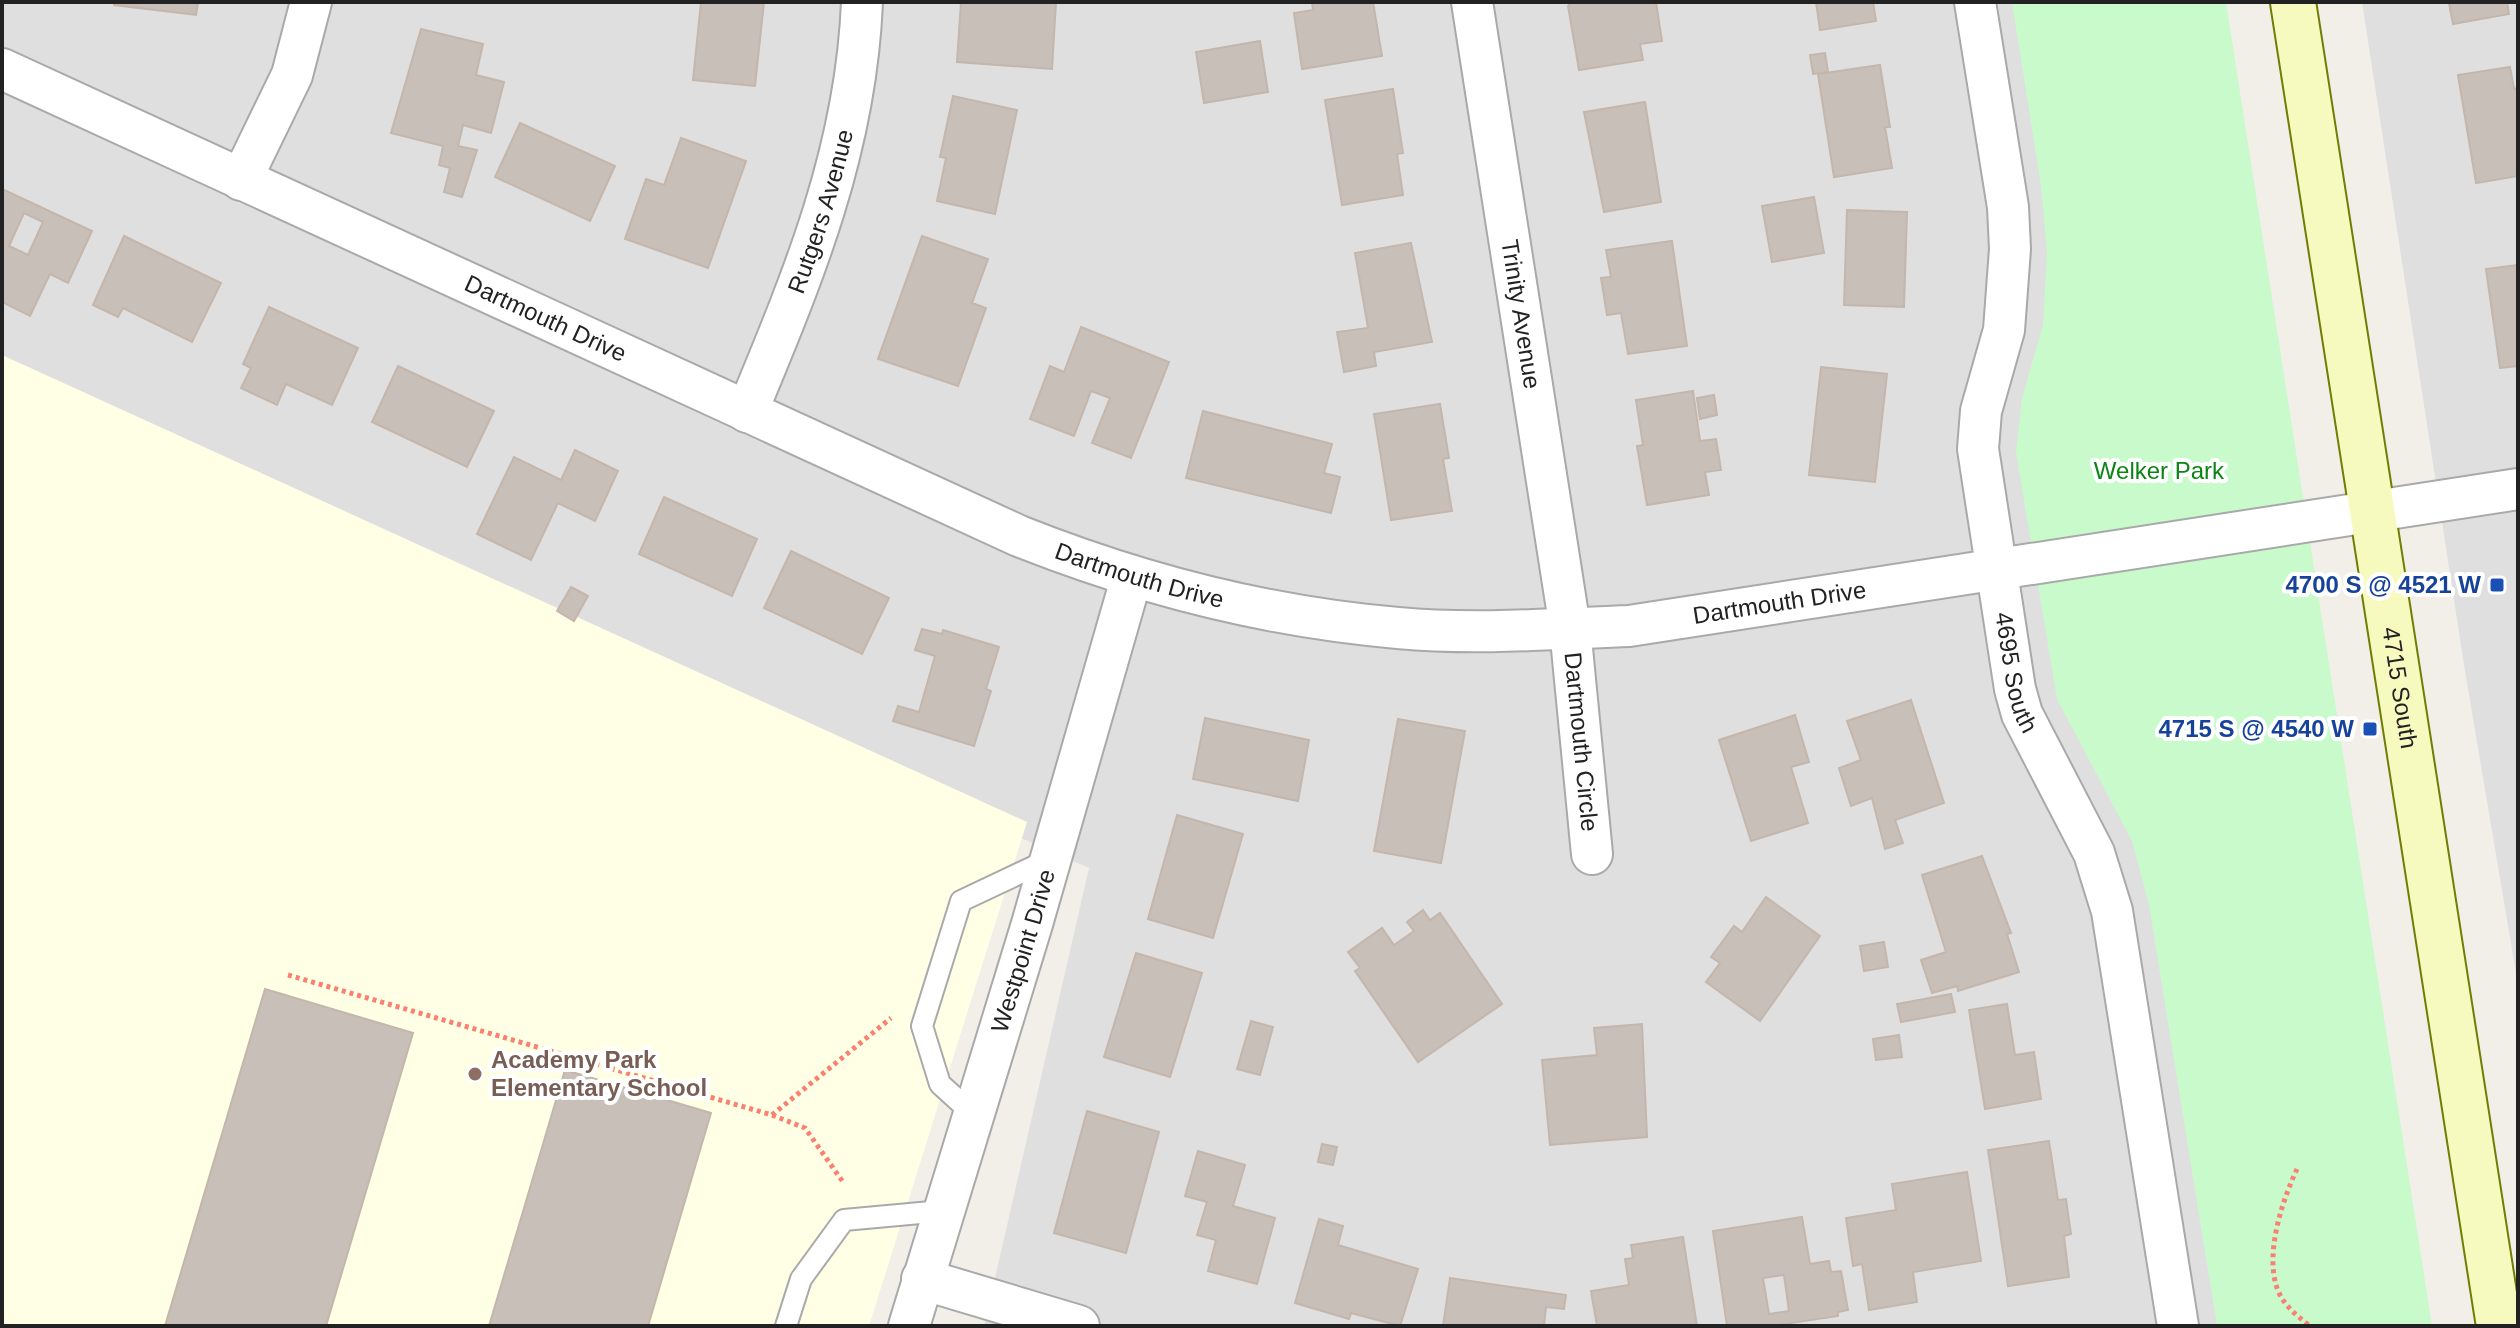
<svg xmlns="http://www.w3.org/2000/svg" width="2520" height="1328" font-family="Helvetica,sans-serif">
<rect width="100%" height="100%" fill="#f2efe9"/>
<g fill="#e0dfdf">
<path d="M2 2H2018L2229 1326H984L1089 868 2 387Z"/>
<path d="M2362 2H2518V985L2464 665Z"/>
</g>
<path fill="#ffffe5" d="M2 355 1027 822 869 1326H2Z"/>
<path fill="#c8facc" d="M2012 2H2226L2432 1326H2217L2149 905 2132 841 2057 699 2016 452 2022 398 2043 325 2047 252 2041 186Z"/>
<g fill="#c7bfb8" stroke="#c4b6ab" stroke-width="2" fill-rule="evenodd">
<path d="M114 2H198L196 15 114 5Z"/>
<path d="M701 2H764L755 86 693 80Z"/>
<path d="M961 2H1056L1052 69 957 62Z"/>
<path d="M1312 2H1373L1382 56 1302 69 1294 13 1313 10Z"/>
<path d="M1572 2H1656L1662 41 1640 44 1643 60 1579 70 1568 6Z"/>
<path d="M1816 2H1873L1876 21 1820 30Z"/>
<path d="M2443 2H2507L2509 14 2453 24 2449 3Z"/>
<path d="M421 29 483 44 476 75 504 82 491 133 463 125 458 146 477 150 462 197 444 192 450 168 439 165 443 146 391 133Z"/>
<path d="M1260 41 1268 92 1204 103 1196 52Z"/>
<path d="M1825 53 1828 72 1813 74 1810 55Z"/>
<path d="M1880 65 1890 127H1885L1892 168 1834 177 1818 74Z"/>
<path d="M2510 67 2514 89 2518 88V176L2476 183 2458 75Z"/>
<path d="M1393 89 1403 153 1397 154 1403 195 1342 205 1325 100Z"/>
<path d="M953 96 1017 110 995 214 937 201 946 158 940 157Z"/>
<path d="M1645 102 1661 202 1604 212 1584 112Z"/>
<path d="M520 123 615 166 590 221 495 177Z"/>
<path d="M681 138 746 161 708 268 625 239 646 179 664 185Z"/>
<path d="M2 189 92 231 68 283 50 274 30 316 2 302ZM24 213 43 222 28 255 9 246Z"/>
<path d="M1814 197 1824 253 1772 262 1762 206Z"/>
<path d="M1847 210 1907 212 1904 307 1844 305Z"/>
<path d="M124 236 221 283 192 342 123 308 118 317 93 305Z"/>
<path d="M922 236 988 259 972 303 986 308 958 386 878 359Z"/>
<path d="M1672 241 1687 346 1628 354 1621 313 1607 315 1601 278 1611 277 1606 250Z"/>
<path d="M1411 243 1432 342 1374 352 1376 366 1344 372 1337 332 1368 328 1355 253Z"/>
<path d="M2518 265V366L2500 368 2486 269Z"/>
<path d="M269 307 358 348 332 405 286 384 277 405 241 388 251 368 243 364Z"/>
<path d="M1081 327 1169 362 1131 458 1092 443 1110 398 1091 391 1074 436 1030 419 1050 366 1064 372Z"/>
<path d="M398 366 494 411 467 467 372 422Z"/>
<path d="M1821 367 1887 374 1875 482 1809 475Z"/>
<path d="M1693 391 1700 441 1716 439 1721 470 1705 472 1709 495 1647 505 1637 446 1643 445 1636 400Z"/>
<path d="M1714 395 1717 415 1700 419 1697 398Z"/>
<path d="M1440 404 1449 458 1443 459 1452 511 1391 520 1374 414Z"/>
<path d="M1203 411 1332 444 1324 473 1340 477 1331 513 1186 478Z"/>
<path d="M575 450 618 471 595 521 558 503 531 560 477 534 514 457 561 480Z"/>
<path d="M664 497 757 539 732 596 639 554Z"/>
<path d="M791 551 889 598 862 654 764 608Z"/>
<path d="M571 587 588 596 574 621 557 611Z"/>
<path d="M922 629 942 634 943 630 999 647 986 689 991 691 974 746 893 721 898 706 919 712 935 656 915 650Z"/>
<path d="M1911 700 1944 803 1895 820 1903 843 1885 849 1872 798 1851 806 1839 768 1861 760 1847 721Z"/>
<path d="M1795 715 1809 762 1791 767 1808 823 1751 841 1719 740Z"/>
<path d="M1205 718 1309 740 1298 801 1193 779Z"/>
<path d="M1398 719 1465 731 1441 863 1374 851Z"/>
<path d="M1177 815 1243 834 1213 938 1148 919Z"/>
<path d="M1982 856 2011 933 2007 934 2019 972 1958 991 1957 986 1932 993 1921 960 1946 952 1922 875Z"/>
<path d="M1766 897 1820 936 1760 1021 1706 982 1720 963 1711 957 1734 926 1742 932Z"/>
<path d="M1423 910 1430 920 1440 913 1502 1004 1418 1062 1355 971 1360 968 1348 952 1382 928 1394 945 1414 931 1407 922Z"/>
<path d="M1884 942 1888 967 1864 971 1860 946Z"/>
<path d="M1136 953 1202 973 1170 1077 1104 1057Z"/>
<path d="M265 989 413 1033 326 1326H165Z"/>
<path d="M1951 994 1955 1012 1901 1022 1897 1004Z"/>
<path d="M2007 1004 2015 1055 2034 1052 2041 1099 1985 1109 1969 1010Z"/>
<path d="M1251 1021 1273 1027 1260 1075 1237 1069Z"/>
<path d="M1642 1024 1647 1137 1550 1145 1542 1060 1597 1055 1594 1028Z"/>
<path d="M1899 1035 1902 1057 1876 1060 1873 1039Z"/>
<path d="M565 1070 711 1113 648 1326H489Z"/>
<path d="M1087 1111 1159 1132 1126 1253 1054 1233Z"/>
<path d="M2049 1141 2058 1200 2066 1199 2071 1234 2064 1236 2069 1277 2008 1286 1988 1150Z"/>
<path d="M1322 1144 1337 1147 1333 1165 1318 1162Z"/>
<path d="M1198 1151 1245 1165 1233 1206 1275 1218 1257 1284 1208 1271 1216 1240 1197 1235 1207 1202 1185 1196Z"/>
<path d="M1967 1172 1981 1261 1913 1272 1917 1302 1869 1310 1862 1264 1853 1266 1846 1218 1896 1210 1892 1184Z"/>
<path d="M1802 1217 1810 1264 1829 1261 1831 1272 1841 1271 1848 1310 1838 1312V1316L1772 1326H1727L1713 1231ZM1784 1275 1789 1311 1769 1314 1763 1278Z"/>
<path d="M1319 1219 1343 1226 1338 1245 1418 1269 1400 1326 1351 1313 1349 1319 1295 1303Z"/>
<path d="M1683 1237 1697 1326H1597L1591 1291 1629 1285 1625 1259 1633 1258 1631 1245Z"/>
<path d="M1450 1278 1566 1295 1564 1309 1546 1307 1544 1326H1443Z"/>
</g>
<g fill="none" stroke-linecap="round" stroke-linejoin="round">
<defs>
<g id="service">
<path d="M973 1114 940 1084 922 1026 961 901 1050 859"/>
<path d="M786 1326 801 1279 844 1220 942 1211"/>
</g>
<g id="minor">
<path id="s1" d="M1472 2 1570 628 1592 854"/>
<path id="s2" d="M1975 2 2008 207 2010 249 2004 330 1981 411 1978 449 2015 689 2022 714 2094 853 2112 911 2178 1326"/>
<path id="s3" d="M2 69 1019 536C1140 584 1268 617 1398 628 1474 635 1553 629 1629 626L2518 489"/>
<path d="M241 180 292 75 311 2"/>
<path id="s4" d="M747 412C803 277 856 151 862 2"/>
<path d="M922 1279 1079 1326"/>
<path id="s5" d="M909 1326 1032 924 1132 576"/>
</g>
<g id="secondary">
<path id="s6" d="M2293 2 2499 1326"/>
</g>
</defs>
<use href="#service" stroke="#a9a9a9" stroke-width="24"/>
<use href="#minor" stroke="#a9a9a9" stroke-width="44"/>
<use href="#secondary" stroke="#707d05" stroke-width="48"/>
<g stroke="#fa8072" stroke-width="5" stroke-dasharray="4 4" stroke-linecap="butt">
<path d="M288 975 772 1115 805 1128 843 1182"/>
<path d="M772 1115 891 1018"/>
<path d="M2297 1169C2282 1201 2265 1253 2277 1288 2283 1305 2296 1315 2310 1326"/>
</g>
<use href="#service" stroke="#fff" stroke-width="20"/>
<use href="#minor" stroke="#fff" stroke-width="40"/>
<use href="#secondary" stroke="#f7fabf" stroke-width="44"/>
</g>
<g fill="#1a4fb4" stroke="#fff" stroke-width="3">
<rect x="2489" y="577" width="16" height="16" rx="4"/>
<rect x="2362" y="721" width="16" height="16" rx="4"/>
</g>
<circle fill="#8d6e63" stroke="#fff" stroke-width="3" cx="475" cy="1074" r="8"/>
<g text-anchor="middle" stroke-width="8" stroke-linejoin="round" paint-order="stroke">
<g font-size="24" fill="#222" stroke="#fff">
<text dy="8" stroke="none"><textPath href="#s4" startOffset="214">Rutgers Avenue</textPath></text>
<text dy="8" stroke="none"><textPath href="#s1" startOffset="316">Trinity Avenue</textPath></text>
<text dy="8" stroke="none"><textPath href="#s3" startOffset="598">Dartmouth Drive</textPath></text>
<text dy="8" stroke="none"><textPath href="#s3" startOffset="1246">Dartmouth Drive</textPath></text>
<text dy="8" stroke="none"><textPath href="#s3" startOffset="1894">Dartmouth Drive</textPath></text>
<text dy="8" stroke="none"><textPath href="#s2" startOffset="680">4695 South</textPath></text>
<text dy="8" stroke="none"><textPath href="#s6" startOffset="694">4715 South</textPath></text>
<text dy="8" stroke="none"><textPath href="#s1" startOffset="748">Dartmouth Circle</textPath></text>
<text dy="8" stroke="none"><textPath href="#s5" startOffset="392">Westpoint Drive</textPath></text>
</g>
<g font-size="24" fill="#0c8416" stroke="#fff">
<text x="2159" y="479">Welker Park</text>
</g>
<g font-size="24" font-weight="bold" fill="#164399" stroke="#fff" text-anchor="end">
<text x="2481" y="593">4700 S @ 4521 W</text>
<text x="2354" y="737">4715 S @ 4540 W</text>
</g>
<g font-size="24" font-weight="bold" fill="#785e54" stroke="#fff" text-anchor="start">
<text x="491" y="1068">Academy Park<tspan x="491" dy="28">Elementary School</tspan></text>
</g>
</g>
<rect width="2520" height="1328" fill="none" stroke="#222222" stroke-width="8"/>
</svg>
